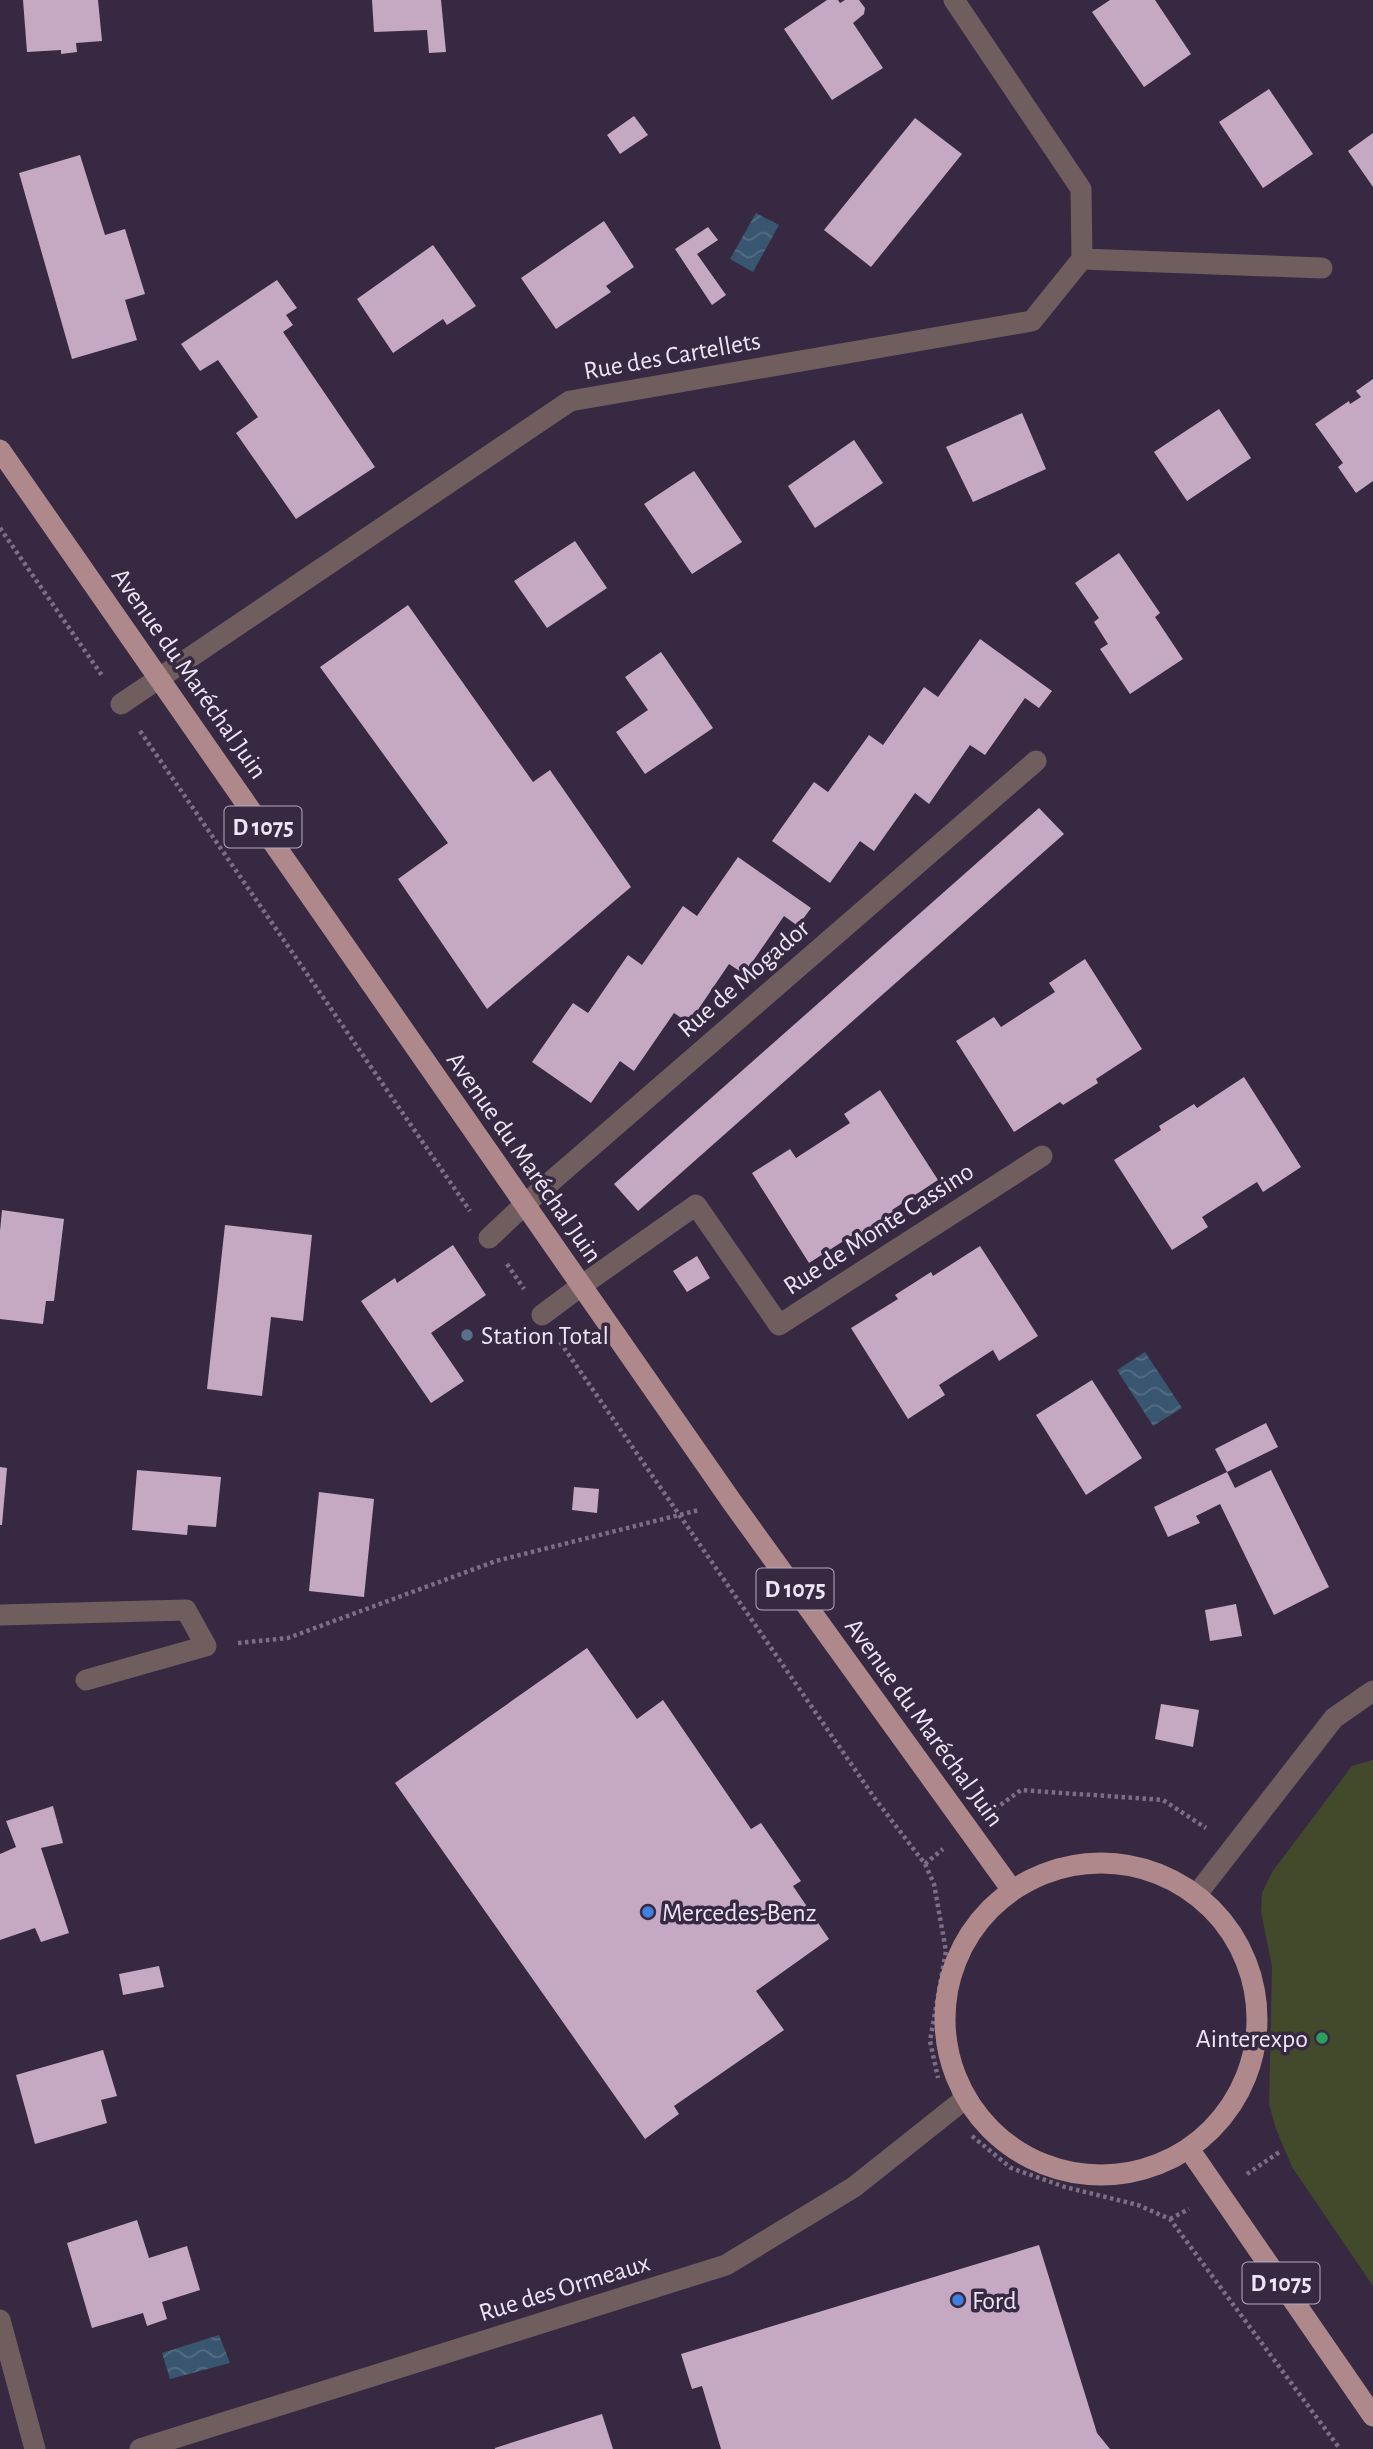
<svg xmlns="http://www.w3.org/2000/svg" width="1373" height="2449" font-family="'Alegreya Sans',sans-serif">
<defs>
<pattern id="water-waves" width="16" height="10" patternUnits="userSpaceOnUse" patternTransform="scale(1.75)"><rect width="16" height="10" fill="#38566f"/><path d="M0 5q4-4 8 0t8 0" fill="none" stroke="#556e84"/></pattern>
</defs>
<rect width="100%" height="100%" fill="#372942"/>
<path fill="#43492b" d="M1373 1760V2286L1292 2167 1276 2129 1269 2104 1272 1966 1261 1912 1262 1893 1272 1872 1352 1766Z"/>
<g fill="url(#water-waves)">
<path d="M756 213 779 225 753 272 730 259Z"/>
<path d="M1145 1352 1182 1408 1153 1426 1117 1370Z"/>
<path d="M219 2335 230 2363 170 2379 162 2353Z"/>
</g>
<g fill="#c5a9c3">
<path d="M23 0H98L102 41 76 43 77 52 61 54V50L27 52Z"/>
<path d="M372 0H441L446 52 429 53 427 30 374 32Z"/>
<path d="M827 0H838L840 3 845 0H859L865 8 864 14 853 23 883 68 832 100 784 29Z"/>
<path d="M1110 0H1155L1191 54 1144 87 1092 12Z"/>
<path d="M1269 89 1313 154 1263 188 1219 122Z"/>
<path d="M634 116 648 135 620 154 607 135Z"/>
<path d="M915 118 962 154 871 267 824 230Z"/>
<path d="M1373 133V187L1348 151Z"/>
<path d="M80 155 105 235 125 229 145 294 125 300 137 340 72 359 19 173Z"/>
<path d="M604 221 634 267 606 286 611 292 556 329 521 278Z"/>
<path d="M708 227 718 240 697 254 726 295 712 305 675 249Z"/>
<path d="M433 245 476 306 447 325 443 319 393 353 357 299Z"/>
<path d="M277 280 297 308 286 315 293 325 283 332 375 467 296 519 236 433 258 417 218 360 200 371 181 344Z"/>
<path d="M1373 379V481L1356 493 1338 467 1343 463 1315 424 1349 401 1350 404 1361 397 1356 391Z"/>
<path d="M1219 409 1251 458 1187 501 1154 452Z"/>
<path d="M1022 413 1046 469 973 502 946 447Z"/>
<path d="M854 440 883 483 815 528 788 486Z"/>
<path d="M694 471 742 542 692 574 644 504Z"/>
<path d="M575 541 607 588 547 628 514 581Z"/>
<path d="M1119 553 1160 613 1155 617 1183 659 1130 694 1100 649 1108 644 1094 622 1099 618 1075 583Z"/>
<path d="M408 605 533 782 550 770 631 887 487 1009 398 879 448 843 320 667Z"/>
<path d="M980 639 1052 691 1039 708 1025 698 985 755 970 745 929 804 915 793 874 851 860 841 830 883 772 841 814 782 828 792 869 735 883 745 924 687 938 697Z"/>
<path d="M661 652 713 728 645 774 616 732 648 710 625 677Z"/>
<path d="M1039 808 1064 834 638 1211 614 1184Z"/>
<path d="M738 857 811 908 798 926 784 916 744 974 729 964 689 1023 674 1013 634 1071 620 1061 591 1103 532 1062 573 1003 588 1013 628 955 642 965 683 906 697 916Z"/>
<path d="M1085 959 1142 1049 1096 1079 1098 1083 1063 1105 1060 1102 1014 1132 956 1041 994 1017 1001 1027 1055 992 1049 983Z"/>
<path d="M1244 1077 1301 1167 1263 1192 1257 1182 1202 1217 1208 1227 1172 1250 1114 1160 1161 1130 1159 1126 1194 1104 1197 1108Z"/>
<path d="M880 1090 938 1180 892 1210 894 1213 859 1237 856 1233 809 1263 752 1173 790 1149 796 1158 850 1123 844 1114Z"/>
<path d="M2 1210 64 1219 54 1301H46L43 1324 0 1319V1231Z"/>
<path d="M225 1225 312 1235 303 1321 271 1317 262 1396 207 1389Z"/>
<path d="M453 1245 486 1295 431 1333 464 1381 431 1403 361 1301 395 1278 397 1283Z"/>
<path d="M980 1246 1038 1336 999 1361 993 1350 939 1385 945 1395 908 1419 851 1328 898 1299 895 1295 931 1272 933 1276Z"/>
<path d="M697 1256 710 1278 687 1292 673 1271Z"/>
<path d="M1092 1380 1142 1458 1086 1495 1036 1415Z"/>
<path d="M1266 1423 1278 1447 1227 1472 1215 1449Z"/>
<path d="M0 1467 7 1468 2 1525H0Z"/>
<path d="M137 1470 221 1477 216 1527 188 1525 187 1535 132 1530Z"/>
<path d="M1271 1470 1329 1587 1274 1615 1220 1504 1196 1516 1200 1523 1168 1537 1154 1507 1227 1472 1235 1488Z"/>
<path d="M574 1487 599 1489 597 1513 572 1510Z"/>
<path d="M319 1492 374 1499 364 1597 309 1591Z"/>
<path d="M1236 1604 1242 1636 1210 1641 1205 1610Z"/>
<path d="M587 1648 637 1719 663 1700 751 1829 761 1823 801 1881 793 1886 829 1939 756 1991 784 2030 674 2106 679 2114 645 2139 395 1783Z"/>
<path d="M1161 1704 1199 1710 1193 1747 1155 1739Z"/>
<path d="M53 1806 63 1843 41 1848 69 1933 41 1942 35 1928 0 1940V1854L16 1847 6 1821Z"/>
<path d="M159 1966 164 1987 123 1995 119 1974Z"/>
<path d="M103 2050 117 2096 101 2100 107 2123 35 2144 16 2075Z"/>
<path d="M137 2220 149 2258 187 2246 200 2290 162 2302 167 2319 147 2326 143 2313 92 2328 67 2243Z"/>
<path d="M1039 2245 1097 2433 1110 2449H721L702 2386 692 2389 681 2354Z"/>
<path d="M602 2414 613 2449H495V2448Z"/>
</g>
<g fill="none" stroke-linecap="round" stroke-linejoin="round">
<g stroke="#7b6f84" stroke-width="4.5" stroke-dasharray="3.5 3.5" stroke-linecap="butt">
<path d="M0 528 103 677"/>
<path d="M140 731 470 1211"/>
<path d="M507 1264 524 1289"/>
<path d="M560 1342 876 1800 925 1864 934 1884 946 1951 930 2041 938 2078"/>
<path d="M238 1643 288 1638 496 1561 699 1510"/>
<path d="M995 1809 1021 1790 1163 1800 1206 1828"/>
<path d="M925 1864 943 1849"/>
<path d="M972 2136 1011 2168 1065 2187 1138 2205 1170 2219 1340 2449"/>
<path d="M1247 2174 1281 2151"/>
<path d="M1170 2219 1189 2209"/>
</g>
<path stroke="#705d5e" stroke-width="21" d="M542 1315 581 1286 696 1205 779 1325 1042 1156"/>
<g stroke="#705d5e" stroke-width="21">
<path d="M1082 259 1322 268"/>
<path d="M121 704 570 401 1032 321 1082 259 1081 189 954 0"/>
<path d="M489 1238 524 1205 1036 761"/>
<path d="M0 1615 186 1610 206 1646 86 1680"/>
<path d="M1197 1894 1334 1718 1373 1691"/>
<path d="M0 2320 35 2449"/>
<path d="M140 2449 726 2265 854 2187 966 2098"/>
</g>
<g stroke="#ae888b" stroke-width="21">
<path d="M0 450 732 1502 1012 1890"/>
<circle cx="1101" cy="2019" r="156"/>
<path d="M1189 2149 1373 2416"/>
</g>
</g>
<circle fill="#5c6f8a" stroke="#372942" stroke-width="2.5" cx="467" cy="1335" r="7"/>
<g fill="#3f7fe0" stroke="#372942" stroke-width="2.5">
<circle cx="648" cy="1912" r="7"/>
<circle cx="958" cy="2300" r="7"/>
</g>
<circle fill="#2e9e5b" stroke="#372942" stroke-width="2.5" cx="1322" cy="2038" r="7"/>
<g text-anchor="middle" stroke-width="7" stroke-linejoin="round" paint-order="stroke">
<g fill="#372942" stroke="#b6acbf" stroke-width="2">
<rect x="224.5" y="806.5" width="77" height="41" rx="5"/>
<rect x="756.5" y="1568.5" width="77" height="41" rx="5"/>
<rect x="1242.5" y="2262.5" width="77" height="41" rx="5"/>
</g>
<g font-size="24" font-weight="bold" fill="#ede4f4">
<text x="263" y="835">D 1075</text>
<text x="795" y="1597">D 1075</text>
<text x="1281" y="2291">D 1075</text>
</g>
<g font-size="26" fill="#ede4f4" stroke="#372942">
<text transform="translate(672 355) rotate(-10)" y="9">Rue des Cartellets</text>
<text transform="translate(190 673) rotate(55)" y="9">Avenue du Maréchal Juin</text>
<text transform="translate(743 978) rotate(-41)" y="9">Rue de Mogador</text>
<text transform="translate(525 1157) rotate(55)" y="9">Avenue du Maréchal Juin</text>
<text transform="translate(878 1228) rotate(-33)" y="9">Rue de Monte Cassino</text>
<text transform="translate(925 1722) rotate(54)" y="9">Avenue du Maréchal Juin</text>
<text transform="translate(564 2287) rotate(-17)" y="9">Rue des Ormeaux</text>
</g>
<g font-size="26" fill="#ede4f4" stroke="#372942" text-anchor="start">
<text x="481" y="1344">Station Total</text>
<text x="662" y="1921">Mercedes-Benz</text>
<text x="1308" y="2047" text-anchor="end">Ainterexpo</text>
<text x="972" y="2309">Ford</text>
</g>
</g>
</svg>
